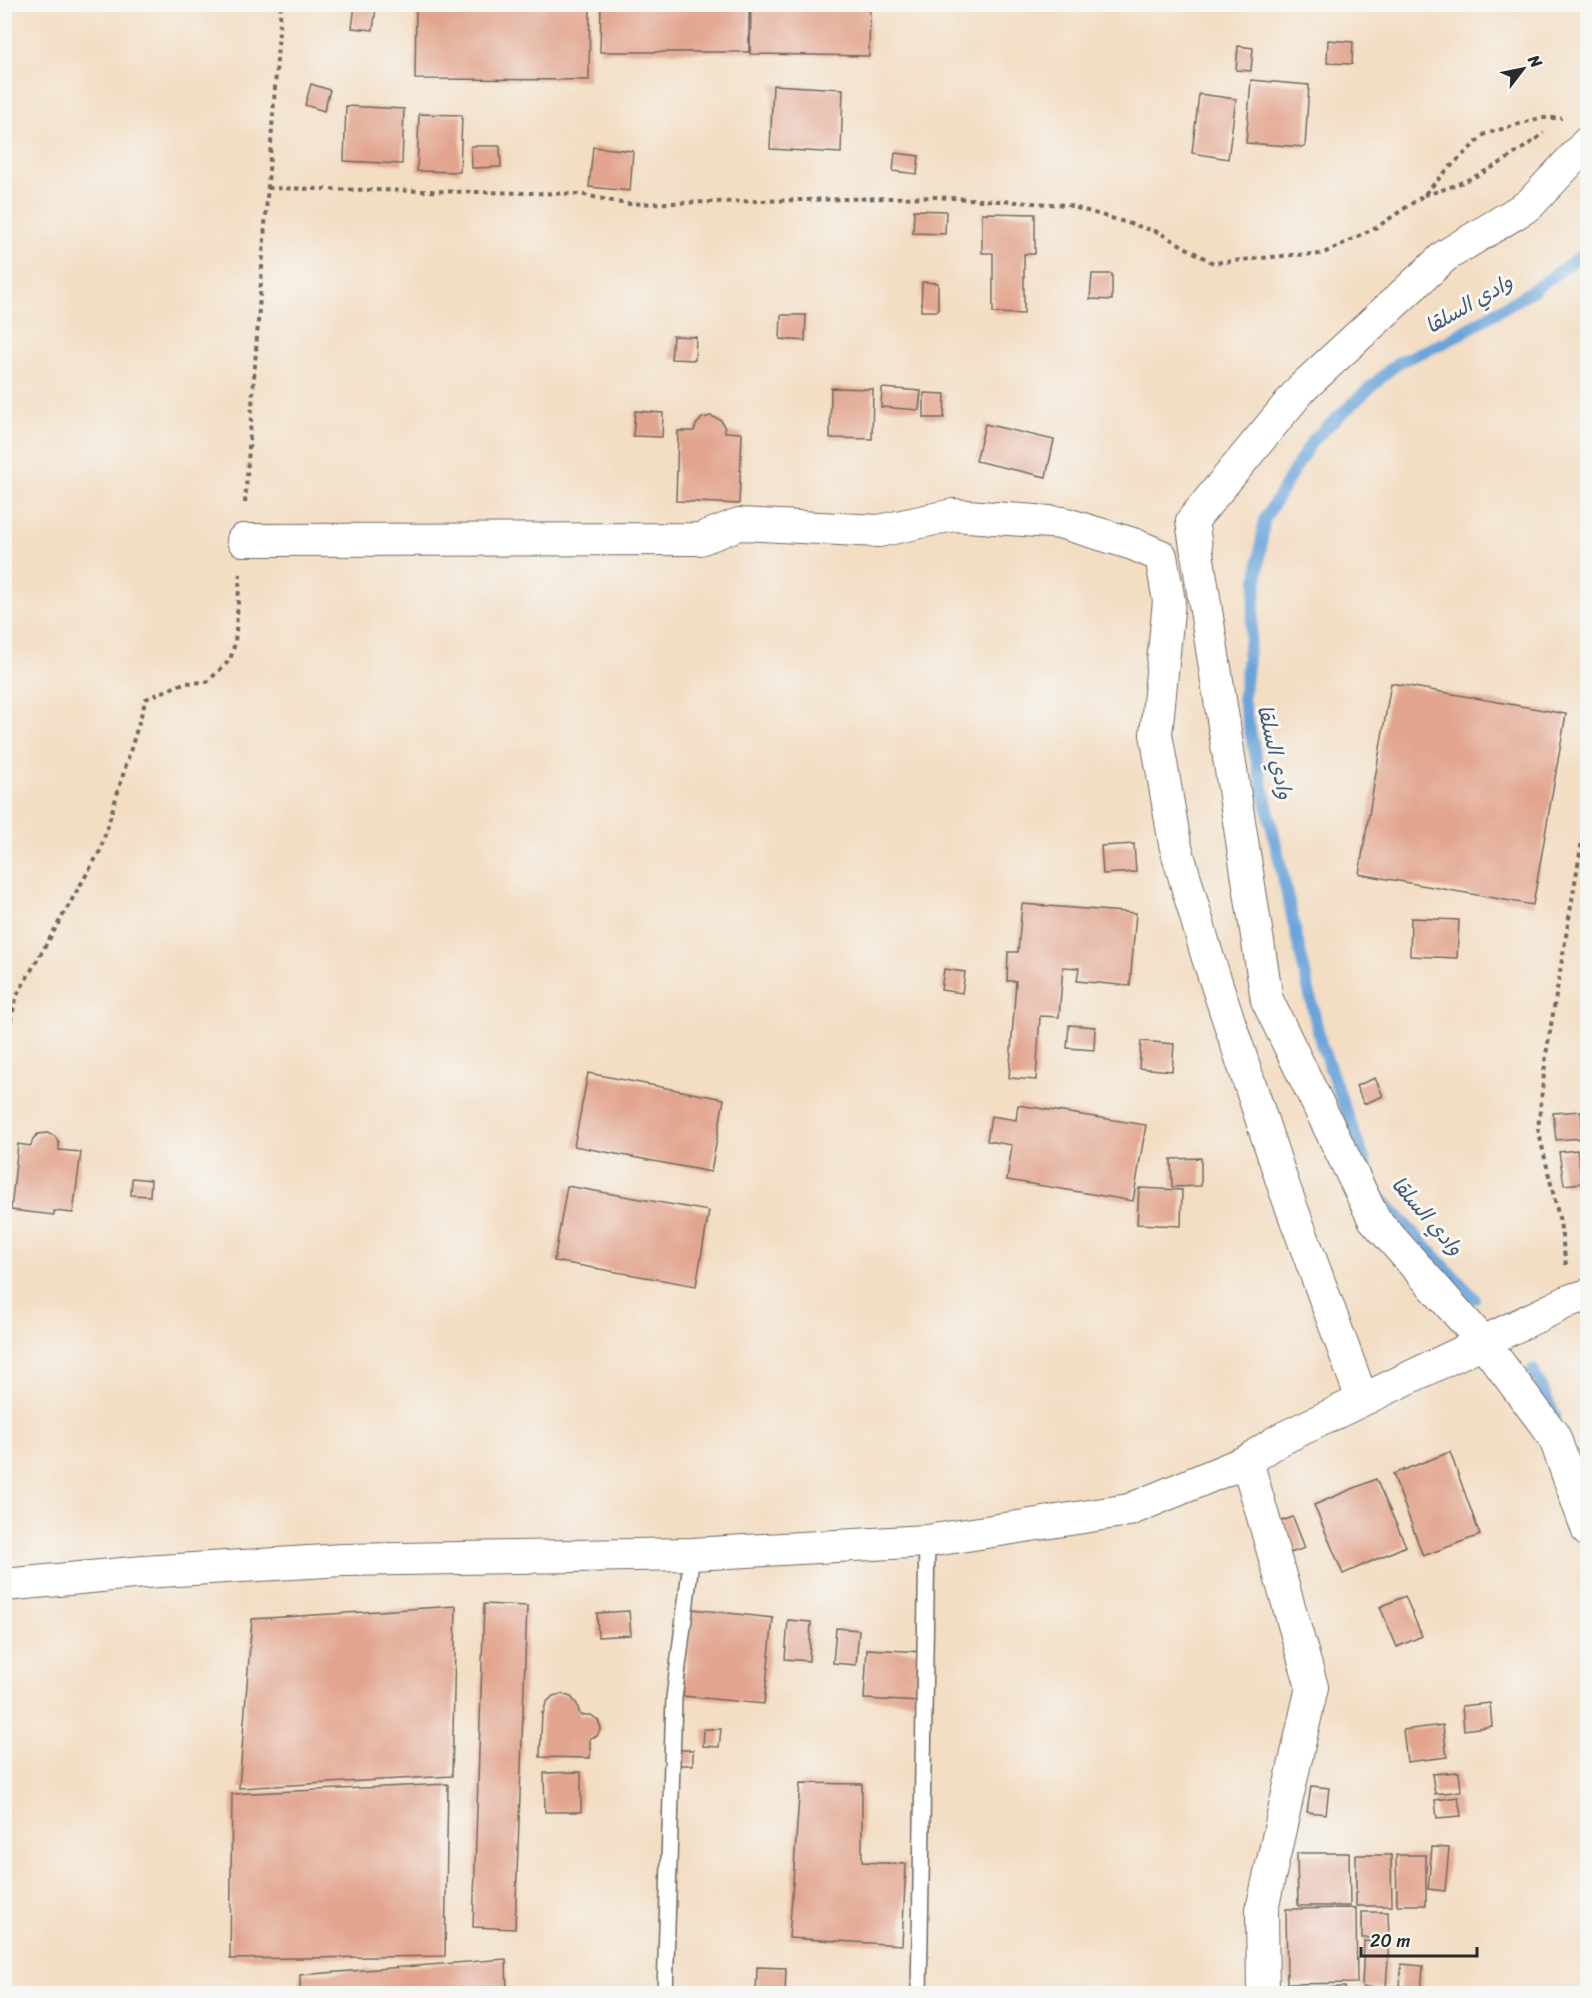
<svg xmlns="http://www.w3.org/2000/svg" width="1592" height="1998" font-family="Sriracha,'Playpen Sans Arabic',sans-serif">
<rect width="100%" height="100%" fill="#f6f6f2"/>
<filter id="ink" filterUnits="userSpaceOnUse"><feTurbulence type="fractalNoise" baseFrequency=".0167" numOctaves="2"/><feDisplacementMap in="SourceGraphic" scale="12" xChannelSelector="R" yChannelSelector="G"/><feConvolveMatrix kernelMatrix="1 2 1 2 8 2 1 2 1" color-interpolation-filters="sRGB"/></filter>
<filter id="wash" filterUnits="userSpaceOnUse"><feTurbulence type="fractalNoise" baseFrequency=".008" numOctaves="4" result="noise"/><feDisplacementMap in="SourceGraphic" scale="24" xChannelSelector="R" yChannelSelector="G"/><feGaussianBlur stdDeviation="1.35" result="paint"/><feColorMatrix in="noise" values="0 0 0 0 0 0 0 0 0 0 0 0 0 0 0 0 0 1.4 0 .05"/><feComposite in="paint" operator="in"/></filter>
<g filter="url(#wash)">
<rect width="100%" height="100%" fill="#f3ddc3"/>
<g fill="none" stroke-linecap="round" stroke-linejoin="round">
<g stroke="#6aa4da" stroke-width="12">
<path d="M1474 1298 1377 1194 1321 1044 1243 700 1264 520 1312 441 1397 363 1448 341 1533 290 1588 251"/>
<path d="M1533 1370 1555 1416"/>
</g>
</g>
<g id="blocks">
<g fill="#e2a48e">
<path d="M416 4H590L589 80 415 79Z"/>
<path d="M751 4H870L869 56 750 54Z"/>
<path d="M355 5 376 8 373 30 352 28Z"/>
<path d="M601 5H749V52H600Z"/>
<path d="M1328 40 1353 42 1352 64 1327 63Z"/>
<path d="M1238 46 1253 48 1251 71 1236 70Z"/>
<path d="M1251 80 1309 85 1305 147 1246 143Z"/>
<path d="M311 84 330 90 324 111 305 105Z"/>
<path d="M773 85 843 89 841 153 770 149Z"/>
<path d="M1199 94 1236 99 1228 159 1192 153Z"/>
<path d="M346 106 404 109 402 164 344 161Z"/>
<path d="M419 114 462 115 460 172 417 171Z"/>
<path d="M471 146H500L501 167 472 168Z"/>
<path d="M593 147 633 151 630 191 589 187Z"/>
<path d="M895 153 919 156 917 174 893 171Z"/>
<path d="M914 210 946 211 945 234 913 233Z"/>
<path d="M982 213 1035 214V254H1024V314L993 313V253H982Z"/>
<path d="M1092 274H1112V300L1090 299Z"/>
<path d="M922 282 938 283V311H921Z"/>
<path d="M781 315H806L805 341 780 339Z"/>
<path d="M673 336 696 337 695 360 671 359Z"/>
<path d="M831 388 873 389 872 439 830 438Z"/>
<path d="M882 388 921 391 919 410 881 407Z"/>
<path d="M924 393 945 394 944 418H924Z"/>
<path d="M635 411 663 413 662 437 633 436Z"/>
<path d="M711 416 721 420 725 429V432L742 433 739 504 676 501 678 431H694L696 425 702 418Z"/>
<path d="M985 424 1054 440 1046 477 976 461Z"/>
<path d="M1391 683 1566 714 1533 905 1359 874Z"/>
<path d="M1134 844 1136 872 1103 874 1101 846Z"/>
<path d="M1022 904 1136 913 1130 986 1077 981 1079 968 1063 967 1059 1017 1040 1016 1036 1080 1009 1078 1016 981H1007L1008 952H1018Z"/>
<path d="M1411 918 1459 920 1457 958 1410 956Z"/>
<path d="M944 969 965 972 962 993 941 990Z"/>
<path d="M1069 1025 1095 1027 1094 1050 1067 1048Z"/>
<path d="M1141 1041 1174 1044 1172 1071 1139 1068Z"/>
<path d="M588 1073 724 1099 711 1172 574 1146Z"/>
<path d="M1375 1078 1383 1096 1364 1104 1356 1086Z"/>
<path d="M1018 1105 1146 1125 1133 1201 1007 1180 1012 1145 987 1141 991 1116 1016 1120Z"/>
<path d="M1581 1111 1583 1138 1556 1140 1553 1113Z"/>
<path d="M47 1133 55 1136 59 1143V1150L81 1152 73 1213 54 1211V1215L11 1210 18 1144 31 1146 33 1139 38 1134Z"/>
<path d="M1577 1150 1582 1183 1564 1185 1559 1152Z"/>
<path d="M1201 1158V1186L1172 1187 1171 1159Z"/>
<path d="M132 1178 151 1180 150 1196 131 1195Z"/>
<path d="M567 1186 709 1211 696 1286 554 1261Z"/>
<path d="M1139 1188 1182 1190 1181 1226 1137 1224Z"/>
<path d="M1450 1452 1480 1535 1423 1556 1393 1474Z"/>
<path d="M1376 1479 1406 1546 1343 1574 1314 1505Z"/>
<path d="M1293 1517 1305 1548 1287 1554 1276 1523Z"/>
<path d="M1405 1596 1422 1636 1397 1647 1380 1607Z"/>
<path d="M484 1604 527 1606 515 1929 473 1927Z"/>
<path d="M456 1606 452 1776 239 1788 252 1619Z"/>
<path d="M692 1609 773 1618 764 1704 683 1696Z"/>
<path d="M629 1611 631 1635 598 1637 597 1613Z"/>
<path d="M788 1620 811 1622 809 1661 785 1659Z"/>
<path d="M836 1628 859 1630 856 1665 833 1663Z"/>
<path d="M867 1649 924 1652 921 1702 864 1699Z"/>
<path d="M562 1694 571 1697 577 1704 580 1715H591L598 1720 601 1728 597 1736 590 1738V1758L540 1757 542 1713 543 1714 546 1703 553 1696Z"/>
<path d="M1490 1703 1492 1726 1464 1730 1462 1706Z"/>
<path d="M1443 1725 1447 1757 1407 1762 1403 1730Z"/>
<path d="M704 1729H721L719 1747 703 1746Z"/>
<rect x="678" y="1750" width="15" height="15"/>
<path d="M581 1772V1812H545L544 1773Z"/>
<path d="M1459 1772 1461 1791 1435 1794 1432 1774Z"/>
<path d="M800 1783 862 1784V1862L906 1864 902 1945 789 1938Z"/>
<path d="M448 1784 445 1956 230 1959 232 1794Z"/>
<path d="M1311 1786 1329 1788 1326 1814 1307 1812Z"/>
<path d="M1458 1797 1461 1816 1437 1818 1435 1800Z"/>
<path d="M1432 1847 1449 1848 1445 1891 1428 1889Z"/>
<path d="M1297 1853H1349L1350 1906H1298Z"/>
<path d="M1356 1855H1391L1392 1906H1356Z"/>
<path d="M1396 1855H1426V1905H1397Z"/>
<path d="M1356 1908 1357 1983 1287 1984 1286 1909Z"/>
<path d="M1362 1912H1388L1389 1938H1362Z"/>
<path d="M1364 1941 1389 1943 1386 1988 1362 1987Z"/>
<path d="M506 1959 507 1994H300V1975Z"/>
<path d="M1401 1964 1423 1966 1421 1994 1400 1992Z"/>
<path d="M757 1967 786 1968 785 1994H756Z"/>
<path d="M1345 1987V1994H1321V1988Z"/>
<path d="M1315 1988V1994H1288V1991Z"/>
</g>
</g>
</g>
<g filter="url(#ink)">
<use href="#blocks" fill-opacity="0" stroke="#716960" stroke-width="1.5"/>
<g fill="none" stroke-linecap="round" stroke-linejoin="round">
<defs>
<g id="lane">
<path d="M665 1994 674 1698 692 1554"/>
<path d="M919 1994 927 1541"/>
</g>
<g id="street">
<path d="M1588 142 1529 205 1445 256 1302 388 1192 521 1267 1000 1374 1219 1483 1342 1554 1436 1588 1531"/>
<path d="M243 540 700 539 739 524 879 531 953 515 1063 523 1133 544 1161 556 1169 601 1156 734 1175 844 1207 955 1284 1187 1362 1399"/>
<path d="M1247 1461 1312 1687 1262 1909 1263 1994"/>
<path d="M4 1585 144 1572 343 1560 692 1554 927 1541 1129 1510 1247 1461 1279 1440 1571 1300 1588 1295"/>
</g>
</defs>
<use href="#lane" stroke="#716960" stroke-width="18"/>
<use href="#street" stroke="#716960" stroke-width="34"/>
<g stroke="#716960" stroke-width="4" stroke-dasharray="4.5 4.5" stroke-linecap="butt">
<path d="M268 188 580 194 626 204 934 197 1067 205 1158 232 1213 263 1292 255 1322 254 1377 227 1423 196 1446 171 1485 134 1540 118H1562"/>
<path d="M1424 195C1469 184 1507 161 1544 133"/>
<path d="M245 503 281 4"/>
<path d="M4 1047 17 995 100 851 146 699 184 683 207 682 230 660 235 643 240 574"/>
<path d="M1566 1265 1560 1222 1538 1129 1546 1055 1588 805"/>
</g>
<use href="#lane" stroke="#fff" stroke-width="15"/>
<use href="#street" stroke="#fff" stroke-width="32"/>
</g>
</g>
<g text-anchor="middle" stroke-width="6" stroke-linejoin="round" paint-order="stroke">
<g font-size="21" font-style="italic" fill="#445b71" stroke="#f6f6f2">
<text transform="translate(1469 304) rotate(-30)" y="7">وادي السلقا</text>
<text transform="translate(1275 752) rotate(77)" y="7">وادي السلقا</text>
<text transform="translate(1427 1216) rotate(49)" y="7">وادي السلقا</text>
</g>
</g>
<rect width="1592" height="1998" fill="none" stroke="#f6f6f2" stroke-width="24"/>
<g transform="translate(1523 69) rotate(58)" stroke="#f6f6f2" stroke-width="4.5" paint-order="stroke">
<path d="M0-4.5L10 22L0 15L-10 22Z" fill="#2b2b2b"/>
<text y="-9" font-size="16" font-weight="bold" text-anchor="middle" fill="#2b2b2b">N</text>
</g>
<path d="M1361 1947v9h116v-9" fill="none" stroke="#2b2b2b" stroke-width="3"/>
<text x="1370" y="1947" font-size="18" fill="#2b2b2b" stroke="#f6f6f2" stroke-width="4.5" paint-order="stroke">20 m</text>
</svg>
